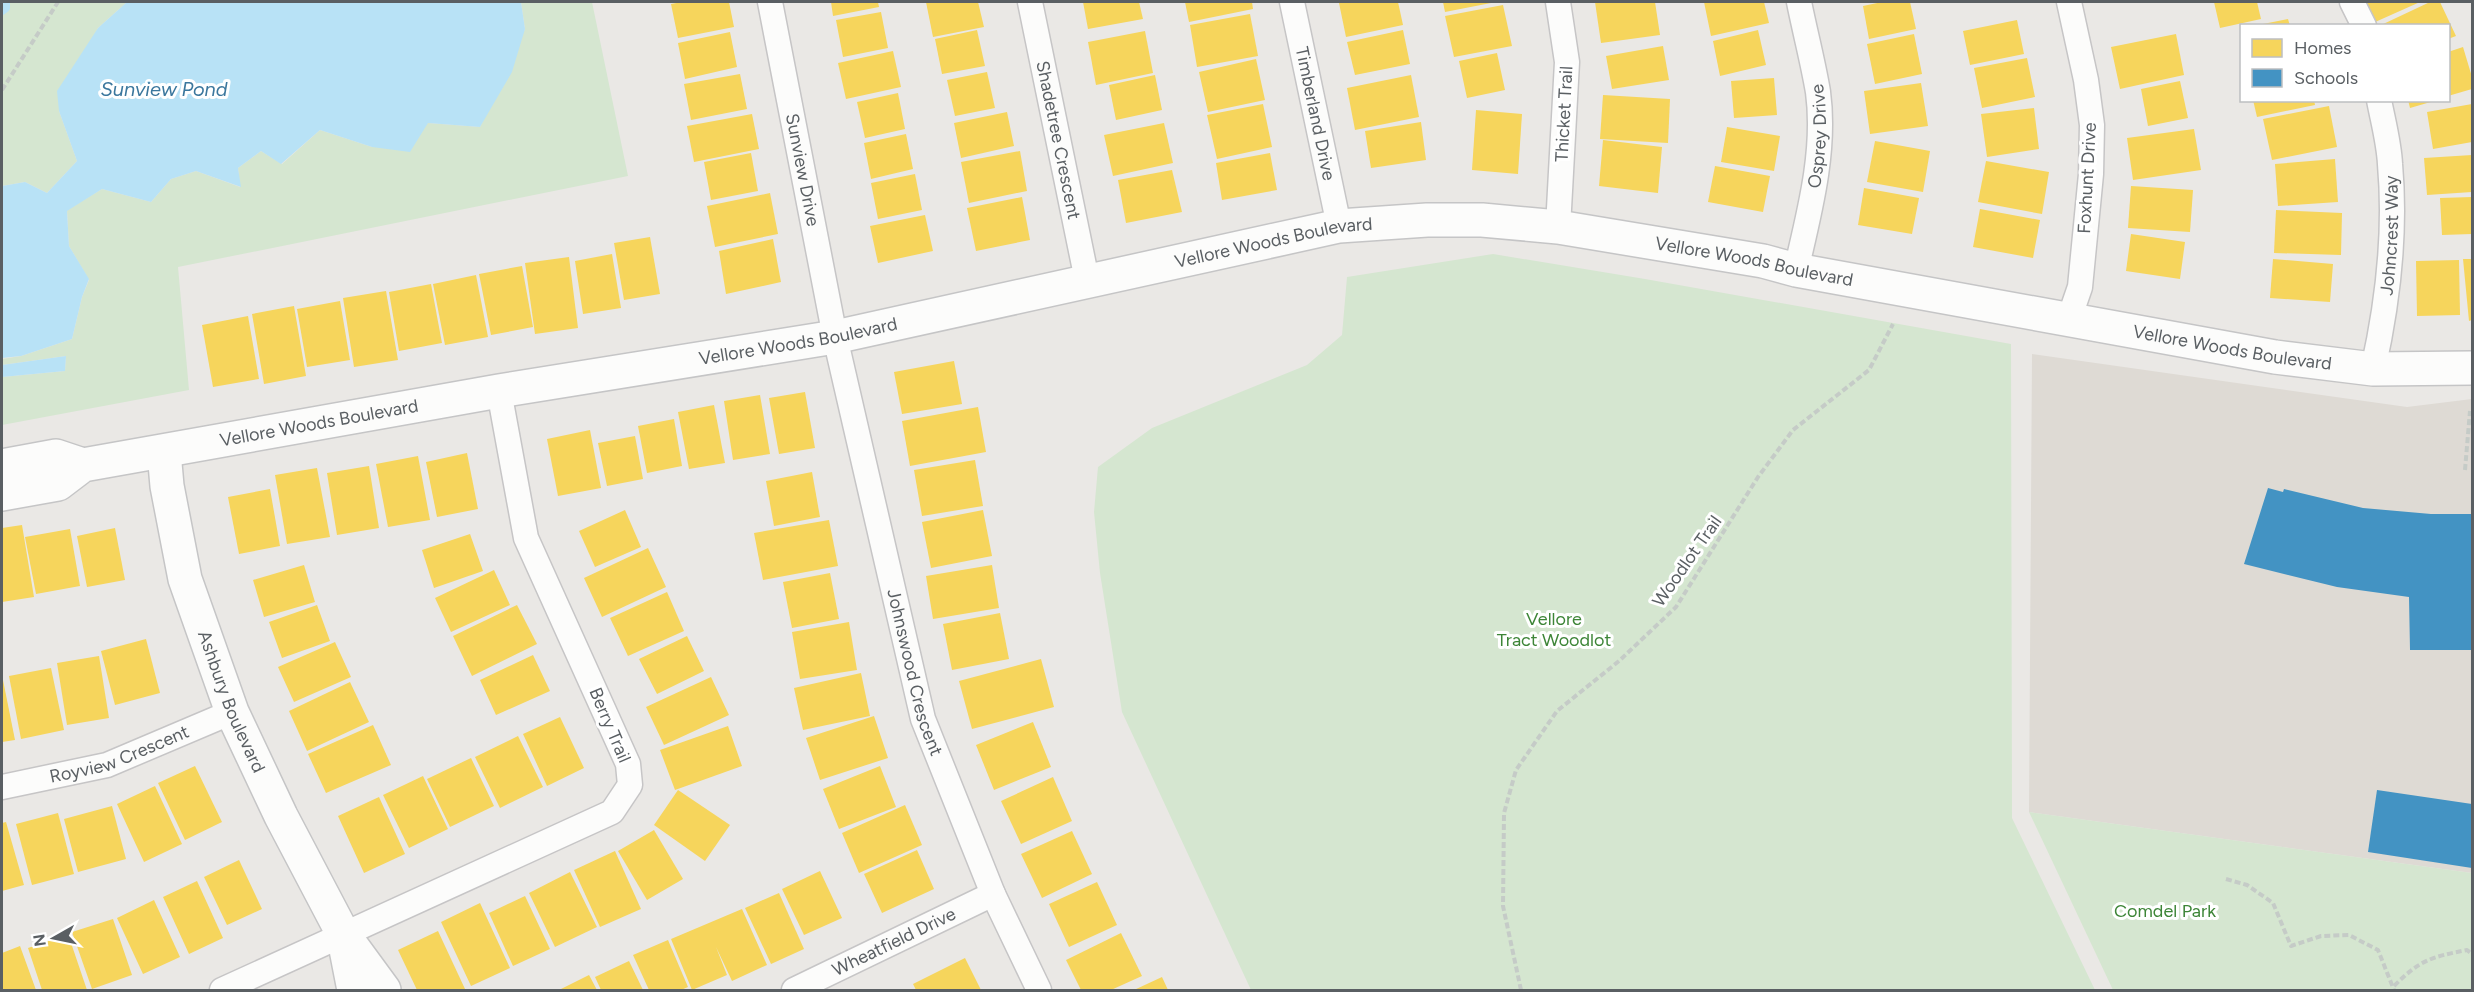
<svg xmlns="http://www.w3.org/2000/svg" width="2474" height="992" font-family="Figtree,sans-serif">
<rect width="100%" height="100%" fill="#eae8e5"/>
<path fill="#dedad4" d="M2032 354 2407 407 2472 399V873L2029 812Z"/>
<g fill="#d5e6d0">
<path d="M2 2H127L98 28 59 111 77 161 47 193 25 182 2 186Z"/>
<path d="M521 2H592L628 176 178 267 189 390 2 425V377L65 371 66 356 2 365V359L21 356 72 339 82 297 89 280 69 246 67 210 102 189 151 202 171 179 196 171 240 187 238 168 261 151 282 164 320 130 372 147 428 123 480 127 525 29Z"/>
<path d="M1493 254 1645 279 2011 344 2012 818 2095 990H1251L1122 712 1100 573 1094 512 1098 467 1152 428 1307 365 1342 335 1347 277Z"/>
<path d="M2029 812 2472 873V990H2113Z"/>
</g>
<g fill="#b8e2f6">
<path d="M127 2H521L525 29 512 72 480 127 428 123 410 152 372 147 320 130 281 164 261 151 238 168 241 187 196 171 171 179 151 202 102 189 67 211 69 246 89 279 82 297 72 339 21 356 2 358V186L25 182 47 193 77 161 59 111 57 91 98 28Z"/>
<path d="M66 356 65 371 2 377V365Z"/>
</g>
<g fill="#f6d55c">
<path d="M682 2H729L734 27 678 38 671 4Z"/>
<path d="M831 2H878L879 7 833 16Z"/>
<path d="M926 2H978L984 27 933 37Z"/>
<path d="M1083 2H1139L1143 19 1088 29Z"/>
<path d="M1185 2H1252L1253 9 1189 22Z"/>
<path d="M1347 2H1398L1403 25 1346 37 1339 3Z"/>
<path d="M1443 2H1491V3L1445 12Z"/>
<path d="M1595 2H1655L1660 35 1601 43Z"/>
<path d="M1704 2H1764L1769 23 1711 36Z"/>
<path d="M1882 2H1910L1916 29 1869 39 1863 6Z"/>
<path d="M2214 2H2257L2261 19 2220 28Z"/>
<path d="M2364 2H2420L2373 23Z"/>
<path d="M2430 2H2440L2456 36 2448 39V26H2379Z"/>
<path d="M1503 5 1512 46 1454 57 1445 16Z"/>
<path d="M881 12 888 48 843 57 836 20Z"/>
<path d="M1250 14 1258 56 1197 67 1190 25Z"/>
<path d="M2288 19 2290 26H2263V24Z"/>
<path d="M2017 20 2024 54 1970 65 1963 31Z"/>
<path d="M977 30 985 66 942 74 935 39Z"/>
<path d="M1403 30 1410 64 1355 75 1347 42Z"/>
<path d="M1758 30 1766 65 1720 76 1713 41Z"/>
<path d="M1145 31 1153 73 1096 85 1088 42Z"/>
<path d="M730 32 737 67 685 79 678 43Z"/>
<path d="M1914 34 1922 74 1875 84 1867 44Z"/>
<path d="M2176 34 2184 75 2120 89 2111 47Z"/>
<path d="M1663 46 1669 80 1612 89 1606 56Z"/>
<path d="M2463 47 2472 77V89L2448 96V52Z"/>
<path d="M893 51 901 87 846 99 838 63Z"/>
<path d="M1497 53 1505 90 1467 98 1459 61Z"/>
<path d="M2027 58 2035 97 1982 108 1974 68Z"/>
<path d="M1256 59 1265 100 1208 112 1199 72Z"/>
<path d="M987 72 995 108 955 116 947 80Z"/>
<path d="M740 74 747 109 691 120 684 84Z"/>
<path d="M1155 75 1162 110 1116 120 1109 85Z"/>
<path d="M1411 75 1419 117 1355 130 1347 88Z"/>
<path d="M1774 78 1777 115 1734 118 1731 81Z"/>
<path d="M2180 81 2188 118 2148 126 2141 89Z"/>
<path d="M1921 83 1928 126 1870 134 1864 91Z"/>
<path d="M898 93 905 129 865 138 857 102Z"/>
<path d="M1603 95 1670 99 1668 143 1600 139Z"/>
<path d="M2253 100H2314L2315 105 2257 117Z"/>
<path d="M2408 100H2434V101L2410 108Z"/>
<path d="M1263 104 1272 147 1217 159 1207 115Z"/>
<path d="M2472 104V142L2433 149 2427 112Z"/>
<path d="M2329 106 2337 147 2272 160 2263 119Z"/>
<path d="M2034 108 2039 149 1987 157 1981 114Z"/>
<path d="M1476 110 1522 114 1518 174 1472 170Z"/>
<path d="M1007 112 1014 146 961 158 954 123Z"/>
<path d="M752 114 759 149 694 162 687 126Z"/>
<path d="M1421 122 1426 160 1371 168 1365 131Z"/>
<path d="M1164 123 1173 163 1113 176 1104 135Z"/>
<path d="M1727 127 1780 136 1774 171 1721 162Z"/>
<path d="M2194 129 2201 170 2133 180 2127 138Z"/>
<path d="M906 134 913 169 871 179 864 143Z"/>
<path d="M1603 140 1662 147 1658 193 1599 186Z"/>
<path d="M1875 141 1930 151 1923 192 1867 182Z"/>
<path d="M1020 151 1027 191 969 203 961 162Z"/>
<path d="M751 153 758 191 711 200 704 162Z"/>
<path d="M1270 153 1277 190 1222 200 1216 163Z"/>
<path d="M2472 155V192L2427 195 2424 158Z"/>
<path d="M2335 159 2338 202 2278 206 2275 164Z"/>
<path d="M1986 161 2049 172 2042 214 1978 202Z"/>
<path d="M1715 166 1770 176 1763 212 1708 202Z"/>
<path d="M1172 170 1182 212 1126 223 1118 180Z"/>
<path d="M915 174 922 210 878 219 871 183Z"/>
<path d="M2131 186 2193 190 2190 232 2128 228Z"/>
<path d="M1864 188 1919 198 1912 234 1858 225Z"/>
<path d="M770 193 778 234 715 247 707 206Z"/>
<path d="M1022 197 1030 240 976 251 967 208Z"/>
<path d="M2472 197V234L2442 235 2440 198Z"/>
<path d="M1980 209 2040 220 2033 258 1973 247Z"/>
<path d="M2276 210 2342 213 2341 255 2274 253Z"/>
<path d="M925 215 933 251 878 263 870 226Z"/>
<path d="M2131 234 2185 242 2180 279 2126 271Z"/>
<path d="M650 237 660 294 624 300 614 243Z"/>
<path d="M773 239 781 282 726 294 719 251Z"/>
<path d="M612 254 621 308 583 314 575 261Z"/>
<path d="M569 257 578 328 535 334 525 263Z"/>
<path d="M2273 259 2333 264 2330 302 2270 298Z"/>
<path d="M2463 259H2472V320L2469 321Z"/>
<path d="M2459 260 2460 315 2417 316 2416 261Z"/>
<path d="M522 266 533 327 491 335 479 274Z"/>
<path d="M476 275 488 337 445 345 433 284Z"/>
<path d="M431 284 442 343 399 351 389 292Z"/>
<path d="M386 291 398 360 354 367 343 298Z"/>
<path d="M340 301 350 360 307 367 297 309Z"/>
<path d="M294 306 306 376 264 384 252 314Z"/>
<path d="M248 316 259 379 213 387 202 325Z"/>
<path d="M954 361 962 404 902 414 894 372Z"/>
<path d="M805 392 815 448 779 454 769 398Z"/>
<path d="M760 395 770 454 733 460 724 401Z"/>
<path d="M714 405 725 463 689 469 678 412Z"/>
<path d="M978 407 986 452 910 466 902 421Z"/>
<path d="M674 419 682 466 647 473 638 426Z"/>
<path d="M590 430 601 488 558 496 547 439Z"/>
<path d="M635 436 643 479 607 486 598 443Z"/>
<path d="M467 453 478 509 437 517 426 462Z"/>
<path d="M418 456 430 520 388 527 376 464Z"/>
<path d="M975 460 983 506 922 516 914 470Z"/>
<path d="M369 466 379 528 337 535 327 473Z"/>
<path d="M317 468 330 537 287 544 275 475Z"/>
<path d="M812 472 820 517 774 526 766 481Z"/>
<path d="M270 489 280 546 239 554 228 497Z"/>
<path d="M625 510 641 547 595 567 579 531Z"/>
<path d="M983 510 992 556 931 568 922 522Z"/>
<path d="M829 520 838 566 763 580 754 533Z"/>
<path d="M22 525 34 597 2 602V528Z"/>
<path d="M115 528 125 580 87 587 77 536Z"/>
<path d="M70 529 80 586 36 594 25 537Z"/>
<path d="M470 534 483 571 434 588 422 550Z"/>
<path d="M648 548 666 587 602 617 584 578Z"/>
<path d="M304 565 315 602 264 617 253 580Z"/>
<path d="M992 565 999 608 933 619 926 576Z"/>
<path d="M494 570 510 605 451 632 435 598Z"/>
<path d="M830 573 839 619 792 628 783 582Z"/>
<path d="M667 592 684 631 628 656 610 618Z"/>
<path d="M317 605 330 641 282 658 269 622Z"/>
<path d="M517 605 537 644 472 676 453 636Z"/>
<path d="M1000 613 1009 659 952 670 943 624Z"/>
<path d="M849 622 857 670 800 679 792 632Z"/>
<path d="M687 636 704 671 657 694 639 659Z"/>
<path d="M146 639 160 693 115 705 101 651Z"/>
<path d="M335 642 351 677 294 702 278 667Z"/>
<path d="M533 655 550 691 496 715 480 680Z"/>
<path d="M99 656 109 718 67 725 57 663Z"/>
<path d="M1041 659 1054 707 972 729 959 681Z"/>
<path d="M51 668 64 730 21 739 9 676Z"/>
<path d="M861 673 870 716 803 730 794 688Z"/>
<path d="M2 675 15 740 2 742Z"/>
<path d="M711 677 729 715 664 745 646 707Z"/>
<path d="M350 682 369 722 307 751 289 711Z"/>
<path d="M874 716 888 758 820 780 806 738Z"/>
<path d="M560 717 584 768 547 786 523 734Z"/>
<path d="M1033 722 1051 767 994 790 976 745Z"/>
<path d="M373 725 391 765 326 793 308 754Z"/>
<path d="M728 726 742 766 675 790 660 750Z"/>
<path d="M518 736 543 787 500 808 475 757Z"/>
<path d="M471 758 494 806 450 827 427 779Z"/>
<path d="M195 766 222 822 185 840 158 783Z"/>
<path d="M880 766 896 807 839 829 823 789Z"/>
<path d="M423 776 448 829 409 848 383 795Z"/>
<path d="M1053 777 1072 821 1021 844 1001 801Z"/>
<path d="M155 786 182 844 144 862 117 804Z"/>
<path d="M678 790 730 825 705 861 654 825Z"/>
<path d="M379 797 405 854 364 873 338 816Z"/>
<path d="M905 805 922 845 859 873 842 833Z"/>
<path d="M112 806 126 859 78 872 64 819Z"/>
<path d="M58 813 74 874 32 885 16 824Z"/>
<path d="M6 822 24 885 2 891V823Z"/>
<path d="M654 830 683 879 647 900 618 851Z"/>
<path d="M1072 831 1092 874 1042 898 1021 854Z"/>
<path d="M917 850 934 889 882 913 864 874Z"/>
<path d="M615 851 641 909 600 927 574 870Z"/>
<path d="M239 860 262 909 227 925 204 877Z"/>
<path d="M820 871 842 918 804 935 782 889Z"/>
<path d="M570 872 597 927 555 947 529 893Z"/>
<path d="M197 881 223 938 189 954 163 897Z"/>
<path d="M1097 882 1117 925 1069 947 1049 904Z"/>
<path d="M779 893 804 949 771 964 745 908Z"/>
<path d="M525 896 550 949 513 966 489 913Z"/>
<path d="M154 900 180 957 143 974 117 918Z"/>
<path d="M480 903 510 968 471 986 441 922Z"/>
<path d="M742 909 767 965 732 981 716 947 727 975 692 990 671 939Z"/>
<path d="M113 919 132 975 92 989 72 932Z"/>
<path d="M438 931 465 989 462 990H417L398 950Z"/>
<path d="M1121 933 1142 976 1111 990H1081L1066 960Z"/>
<path d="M68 934 87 990H42L28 948Z"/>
<path d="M668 940 688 987 681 990H649L633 955Z"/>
<path d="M20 946 36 990H2V953Z"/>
<path d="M965 958 981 990H916L913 984Z"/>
<path d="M629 961 643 990H601L595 977Z"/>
<path d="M589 975 597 990H559Z"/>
<path d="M1162 977 1168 990H1134Z"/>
</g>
<g fill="#4393c3">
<path d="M2268 488 2283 492 2284 489 2363 508 2431 514H2472V650H2410L2409 597 2337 587 2244 564Z"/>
<path d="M2377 790 2472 804V868L2368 852Z"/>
</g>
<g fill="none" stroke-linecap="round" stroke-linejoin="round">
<path stroke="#b8e2f6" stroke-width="8" d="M2 11 6 8V2"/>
<defs>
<g id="street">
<path id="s1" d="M770 2 835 337 923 719 993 894 1039 990"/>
<path id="s2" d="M1030 2 1087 280"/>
<path id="s3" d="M1292 2 1339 226"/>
<path d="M1558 2 1567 62 1558 227"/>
<path d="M2069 2 2086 80 2092 125 2091 174 2080 287 2069 319"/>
<path d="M2352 2 2364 26"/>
<path id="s4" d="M1796 270C1809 214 1826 151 1818 92 1813 62 1805 32 1799 2"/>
<path id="s5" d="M2373 369C2388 302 2396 232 2390 164 2389 143 2383 121 2379 100"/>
<path id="s6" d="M2 787 107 765 232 712"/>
<path d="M222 990 612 812 630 785 628 764 526 538 499 391"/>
<path id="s7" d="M794 990 993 894"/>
</g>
<g id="secondary">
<path id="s8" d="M164 452 167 486 185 579 232 712 281 816 343 934 384 990"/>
<path d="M2 466 56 456 83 465"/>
<path id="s9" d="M2 494 58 484 83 465 499 391 835 337 1339 226 1427 220H1482L1558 227 1763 261 1796 270 2275 357 2373 369 2472 368"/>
<path d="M344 939 354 990"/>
</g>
</defs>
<use href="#street" stroke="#c6c5c6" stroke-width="27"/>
<use href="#secondary" stroke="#c5c5c6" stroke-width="36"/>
<g stroke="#c5cbc7" stroke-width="4" stroke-dasharray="6 3" stroke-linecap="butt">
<path d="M2 90 58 2"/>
<path d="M2465 470 2470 411"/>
<path d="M2226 879 2247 885 2273 903 2291 946 2321 936 2349 935 2378 950 2394 990"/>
<path d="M2394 986C2420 960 2431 957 2467 950L2472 954"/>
<path d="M1521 990 1503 906 1504 813 1516 770 1557 711 1619 661 1676 607 1758 477 1793 430 1869 370 1893 324"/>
</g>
<use href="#street" stroke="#fcfcfb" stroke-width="24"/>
<use href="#secondary" stroke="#fcfcfb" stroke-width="33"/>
</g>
<g text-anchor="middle" stroke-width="6" stroke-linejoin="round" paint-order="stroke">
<g font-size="18" fill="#5a5f63" stroke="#fff">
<text dy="6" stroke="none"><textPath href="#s3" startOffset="114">Timberland Drive</textPath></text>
<text transform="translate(1564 114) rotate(-87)" y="6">Thicket Trail</text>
<text dy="6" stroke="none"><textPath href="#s4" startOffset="136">Osprey Drive</textPath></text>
<text dy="6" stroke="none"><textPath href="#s2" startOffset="141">Shadetree Crescent</textPath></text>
<text dy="6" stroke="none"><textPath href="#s1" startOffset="171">Sunview Drive</textPath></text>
<text transform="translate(2087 178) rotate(-87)" y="6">Foxhunt Drive</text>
<text dy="6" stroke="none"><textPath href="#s5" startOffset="135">Johncrest Way</textPath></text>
<text dy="6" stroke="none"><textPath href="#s9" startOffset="1300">Vellore Woods Boulevard</textPath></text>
<text dy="6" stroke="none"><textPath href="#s9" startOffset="1786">Vellore Woods Boulevard</textPath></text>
<text dy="6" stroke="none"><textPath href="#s9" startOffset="814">Vellore Woods Boulevard</textPath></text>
<text dy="6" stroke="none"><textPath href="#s9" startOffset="2272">Vellore Woods Boulevard</textPath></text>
<text dy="6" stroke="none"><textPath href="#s9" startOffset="328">Vellore Woods Boulevard</textPath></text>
<text transform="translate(1687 561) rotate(-55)" y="6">Woodlot Trail</text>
<text dy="6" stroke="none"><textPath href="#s1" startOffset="686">Johnswood Crescent</textPath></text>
<text dy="6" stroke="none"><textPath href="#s8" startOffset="260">Ashbury Boulevard</textPath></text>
<text transform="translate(610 725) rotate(67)" y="6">Berry Trail</text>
<text dy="6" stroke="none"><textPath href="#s6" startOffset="122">Royview Crescent</textPath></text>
<text dy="6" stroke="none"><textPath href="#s7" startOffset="111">Wheatfield Drive</textPath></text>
</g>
<g font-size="18" fill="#3d8537" stroke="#fff">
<text x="1554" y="625">Vellore<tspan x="1554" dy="21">Tract Woodlot</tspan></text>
<text x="2165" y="917">Comdel Park</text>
</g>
<g font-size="20" font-style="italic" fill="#3b779d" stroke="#fff">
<text x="164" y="96">Sunview Pond</text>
</g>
</g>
<rect width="2474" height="992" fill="none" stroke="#5a5f63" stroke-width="6"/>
<rect x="2240" y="24" width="210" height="78" fill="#ffffff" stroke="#bdbfc1" stroke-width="1.5"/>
<rect x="2252" y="39" width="30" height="18" fill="#f6d55c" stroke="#bdbfc1" stroke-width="1.5"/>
<text x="2294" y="54" font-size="18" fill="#5a5f63">Homes</text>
<rect x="2252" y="69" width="30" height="18" fill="#4393c3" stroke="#bdbfc1" stroke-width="1.5"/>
<text x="2294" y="84" font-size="18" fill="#5a5f63">Schools</text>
<g transform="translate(54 938) rotate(261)" stroke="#ffffff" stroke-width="4.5" paint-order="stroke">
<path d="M0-4.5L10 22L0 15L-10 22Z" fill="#5a5f63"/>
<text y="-9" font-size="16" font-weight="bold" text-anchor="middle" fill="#5a5f63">N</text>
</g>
</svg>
